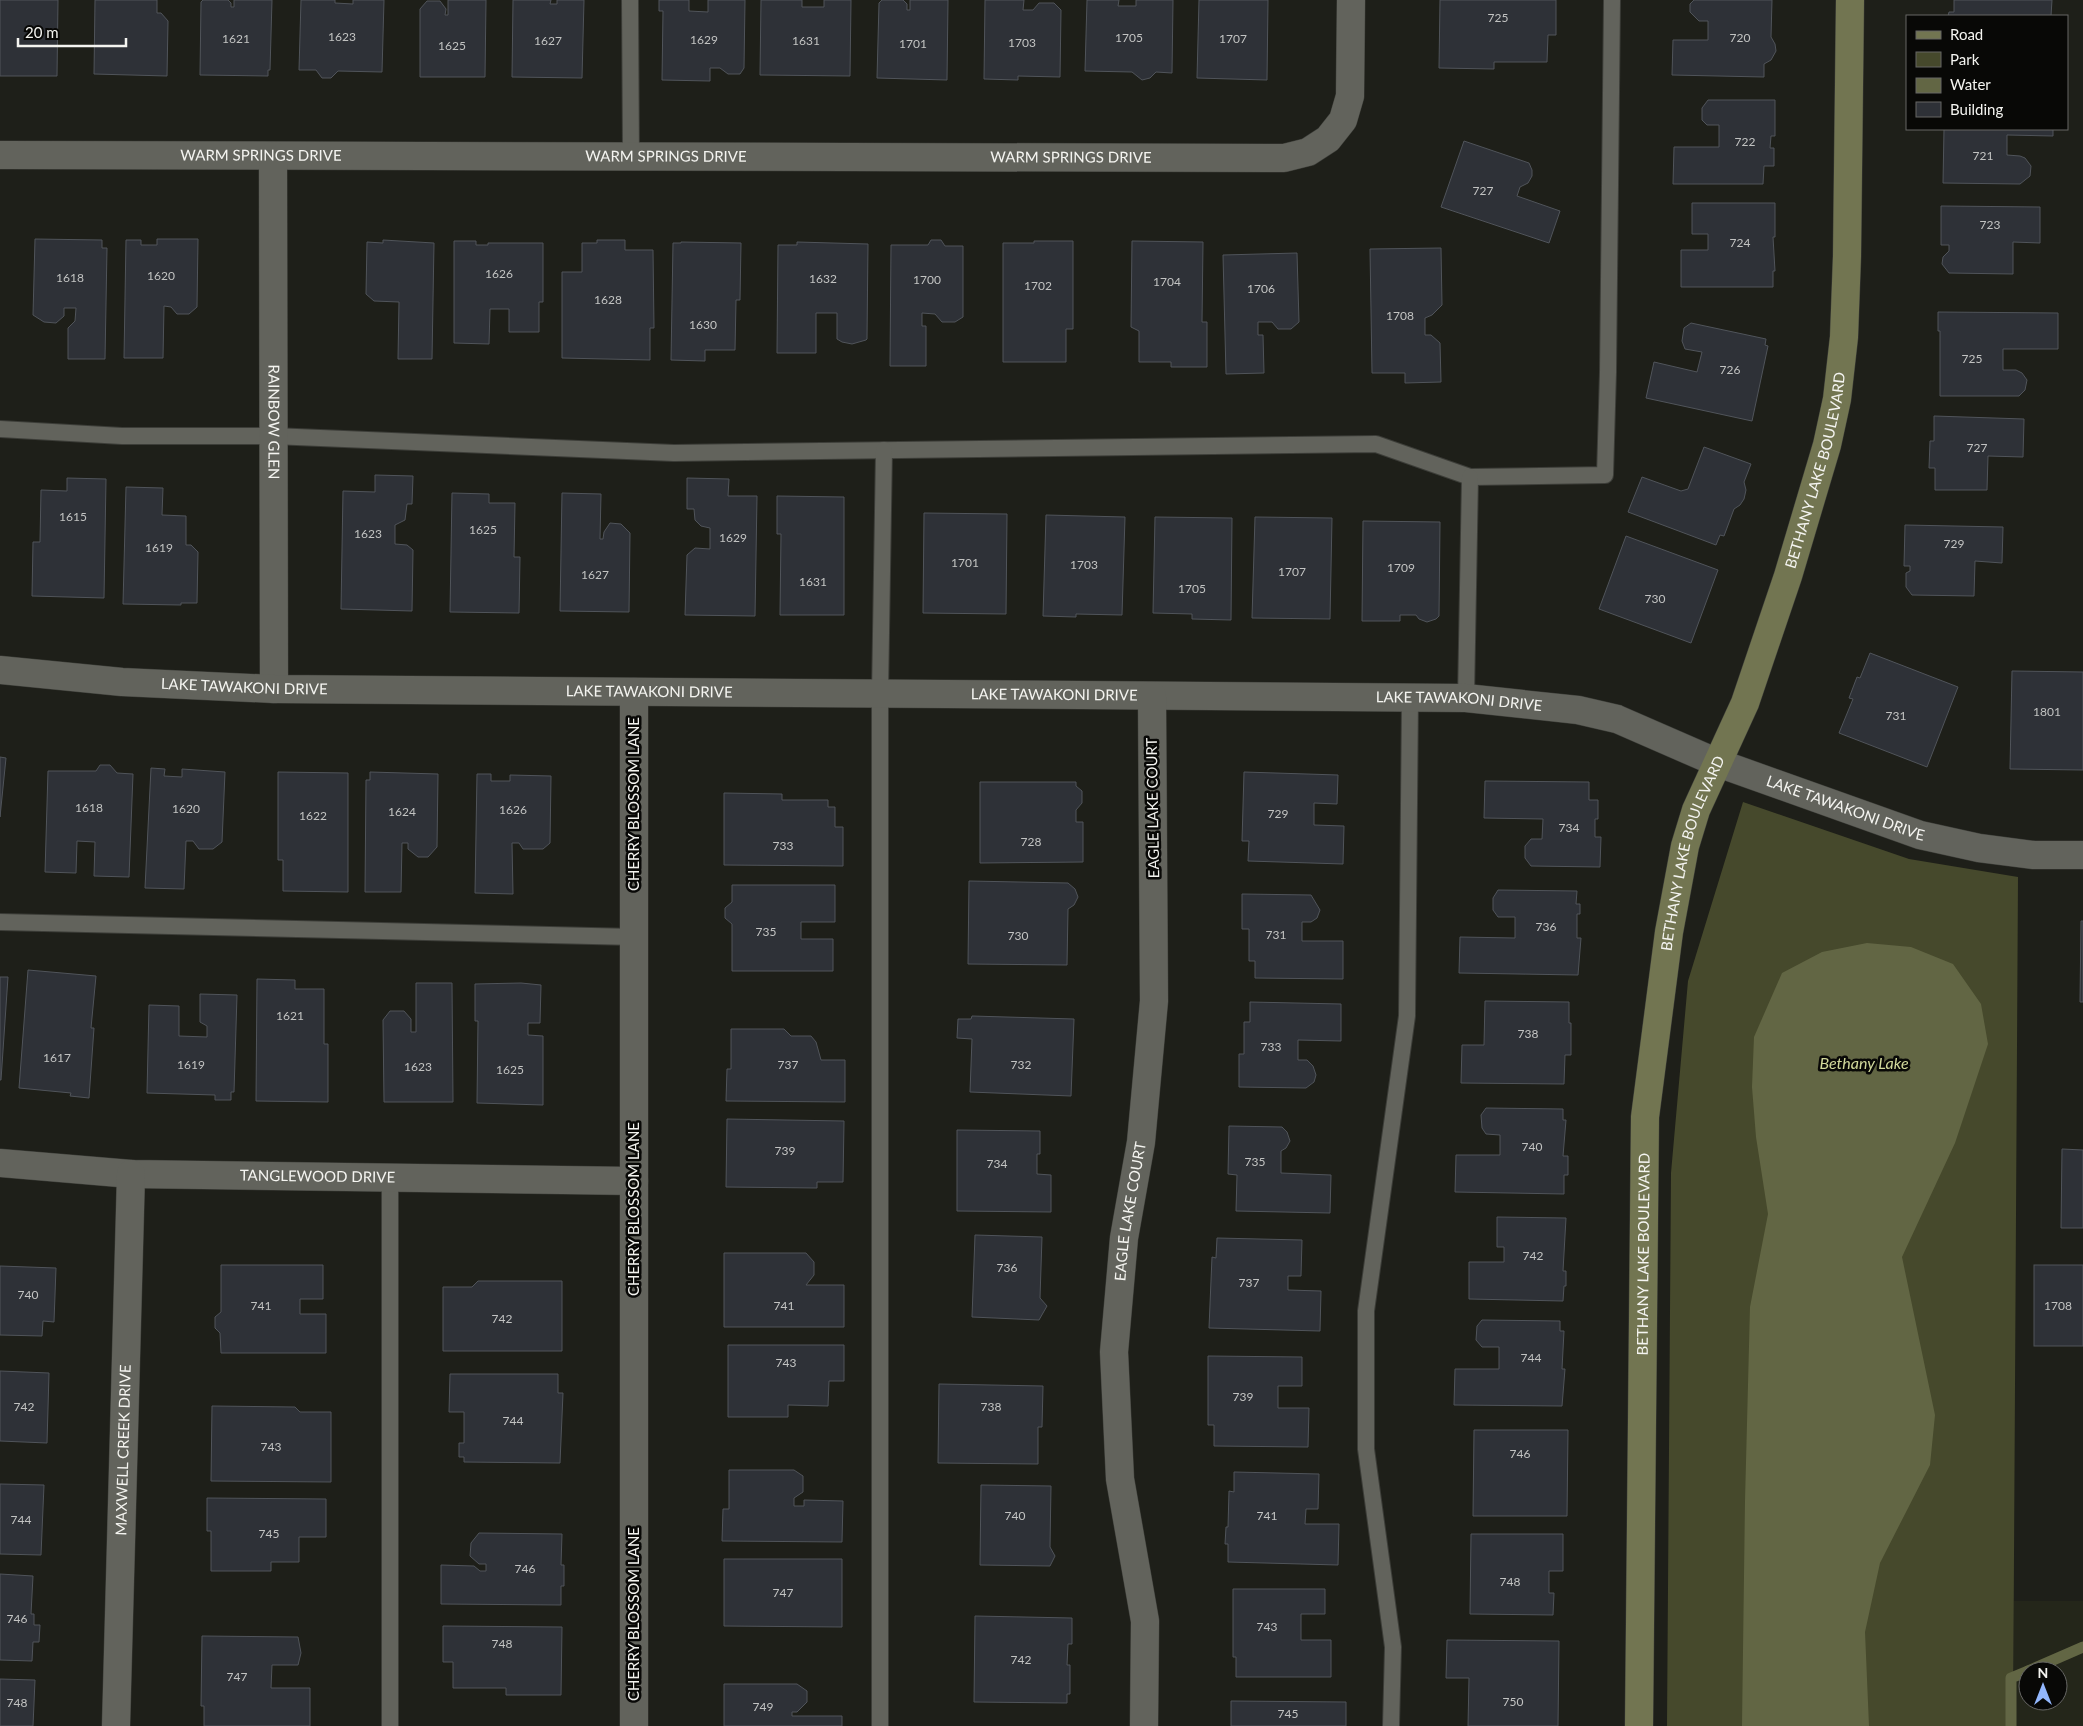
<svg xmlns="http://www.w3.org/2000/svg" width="2083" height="1726" font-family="Lato,sans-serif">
<rect width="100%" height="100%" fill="#1e1f19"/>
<path fill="#24261a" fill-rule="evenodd" d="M2014 1601H2083V1726H2014ZM2028 1671H2058V1701H2028Z"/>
<path fill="#46492c" d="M1743 802 1909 859 2018 877 2013 1726H1667L1671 1173 1688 981Z"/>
<path fill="#626644" d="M1867 943 1911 947 1953 964 1981 1004 1988 1044 1955 1143 1902 1257 1935 1415 1930 1465 1880 1563 1865 1632 1869 1726H1742L1745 1501 1750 1307 1768 1214 1756 1137 1752 1087 1754 1037 1782 973 1822 952Z"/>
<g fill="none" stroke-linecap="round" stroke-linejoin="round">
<g stroke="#626644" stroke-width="11">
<path d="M2028 1671 2083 1647"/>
<path d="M2011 1726V1678L2028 1671"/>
</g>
</g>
<g fill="#2e3137" stroke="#50545a">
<path d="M0 0H58L57 76H0Z"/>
<path d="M95 0H157V13H161L168 21 167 76 94 74Z"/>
<path d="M203 0H228L231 3V7H234V0H272L270 70H268V76L200 75 201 2Z"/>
<path d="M301 0H335V3L353 4V0H384L382 72 338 71 331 78H322L316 70H299Z"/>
<path d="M448 0H486L485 77H420V9L427 1H440L446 9 445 15H448Z"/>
<path d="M513 0H551L550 4H557V0H584L582 78 512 77Z"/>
<path d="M659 0H689V11L708 12V0H745L744 68 740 74H728L720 68H710V81L662 80 663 11H659Z"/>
<path d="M761 0H802V7H824V0H851L850 76 760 75Z"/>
<path d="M882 0H903L907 4V10H910V0H948L947 80 877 78 879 3Z"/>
<path d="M985 0H1024L1023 10H1033L1039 3H1054L1061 10 1060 77 1018 76V80L984 79Z"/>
<path d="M1087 0H1119L1118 6H1136V0H1173L1172 73 1156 72 1150 78 1142 80 1132 72 1085 71Z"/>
<path d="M1199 0H1268L1267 80 1197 78Z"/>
<path d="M1440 0H1556V35H1548L1547 62H1494V69L1439 68Z"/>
<path d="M1694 0H1772L1771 37 1775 44 1776 51 1771 60 1764 64V77L1672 75 1673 40H1708V21H1699L1690 12V4Z"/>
<path d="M1954 0H2052L2051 16H1948L1949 12H1954Z"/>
<path d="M1708 100H1775V136H1771L1770 148H1774V166H1764L1763 184H1673L1674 147H1719V125H1707L1702 120V108Z"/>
<path d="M1944 129H2053V136L2007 135V155L2020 156 2025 158 2031 166 2030 176 2020 184 1943 183Z"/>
<path d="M1464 141 1529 163 1532 170V176L1528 183 1520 187 1517 196 1560 211 1549 243 1441 207Z"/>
<path d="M1692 203H1775V237H1773L1775 271H1773V287H1681V250H1708V234H1692Z"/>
<path d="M1941 206 2040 207V243L2013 242V274L1949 273 1942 264 1943 257 1949 251V245H1941Z"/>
<path d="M35 239 102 240V248H107L105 359H68V328L75 321 76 308H64V316L56 323 44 322 33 315Z"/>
<path d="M157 239H198L197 307 189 314H177L171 307 164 306 163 358H124L126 240H141V245H157Z"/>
<path d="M383 240 434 243 432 359H398L399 302 374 301 366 294 367 242 383 243Z"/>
<path d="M597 240H625V250H653L654 328H650V360L562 358V272H582V243H597Z"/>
<path d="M931 240H941L945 246H963V317L955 322H942L935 314 922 313V326H926V366H890L891 245H928Z"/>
<path d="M454 241H476V245H488V243H543V302H539V332H509V309H490L489 344 454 343Z"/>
<path d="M1034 241H1073V329H1066V362H1003V243H1034Z"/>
<path d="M1132 241 1203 242 1202 322H1207V367H1171V362H1139V331L1131 327Z"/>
<path d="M681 242 741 243 740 300H736L735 350H705V361L671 360 673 243H681Z"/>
<path d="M797 242 868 244 867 339 866 340 852 344 842 342 837 339V313H816V353H777L778 245H797Z"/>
<path d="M1441 248 1442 305 1432 315 1425 318V335H1431L1440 343 1441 382 1405 383V373H1372L1370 249Z"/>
<path d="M1297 253 1299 322 1291 329H1278L1272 322H1258V335H1263L1264 373 1226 374 1223 255Z"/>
<path d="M1938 312 2058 313V349H2003V370H2016L2022 373 2027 380 2025 390 2019 396H1940V331H1938Z"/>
<path d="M1691 323 1766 339 1765 345 1768 346 1752 421 1646 398 1654 362 1697 372 1702 352 1685 349 1682 341 1684 328Z"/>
<path d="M1934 416 2024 419 2023 457 1988 456 1987 490H1935V468H1929L1930 441H1934Z"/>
<path d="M1704 447 1751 464 1744 482 1746 490 1744 499 1740 505 1734 509 1724 536 1720 535 1716 545 1628 512 1642 477 1681 491 1688 489Z"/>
<path d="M375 475 413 476 412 504H407L405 520 395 525V544L407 545 413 550 412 611 341 609 343 491 375 492Z"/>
<path d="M67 478 106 479 104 598 32 596 33 542H40L41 490 67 491Z"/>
<path d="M687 478 729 479 728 496H757L755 616 685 615 687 555 695 548 710 549V528L701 526 695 520 694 509H687Z"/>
<path d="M126 487 163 488 162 515 186 516V545H191L198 552 197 603H181V605L123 604Z"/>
<path d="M452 493 489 494V503H515L514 557H520L519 613 450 612Z"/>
<path d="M562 493 601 494 600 539H603L604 532 610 523 621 524 630 533 629 612 560 611Z"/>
<path d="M777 496 844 497V615H780L781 534H777Z"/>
<path d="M924 513 1007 514 1006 614 923 613Z"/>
<path d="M1046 515 1125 517 1122 615 1076 614V617L1043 616Z"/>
<path d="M1155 517 1232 518 1231 620 1192 619V614L1153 613Z"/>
<path d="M1255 517 1332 518 1330 619 1252 618Z"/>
<path d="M1363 521 1440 522 1439 616 1436 619 1427 622 1419 619 1416 615H1400V621H1362Z"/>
<path d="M1905 525 2003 527 2002 563 1975 561 1974 596 1912 595 1906 587V573L1910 571V566H1904Z"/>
<path d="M1626 536 1718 570 1691 643 1599 609Z"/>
<path d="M1870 653 1958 687 1927 767 1839 733 1853 699 1849 698 1857 677 1860 678Z"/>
<path d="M2012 671 2083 672V770L2010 769Z"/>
<path d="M0 757 6 758 0 817Z"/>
<path d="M100 765H110L117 773 133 774 129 877 94 876 95 842 77 841 76 873 45 872 48 771H96Z"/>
<path d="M151 768 165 769 164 776 182 777V769L225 772 222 842 213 849H199L193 841H186L184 889 145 888Z"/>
<path d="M278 772 348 773V892L283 891V860H278Z"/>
<path d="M370 772 438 774 437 847 428 857H418L408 849V843H402L401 892H365L366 780H370Z"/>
<path d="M1244 772 1338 775 1337 804 1314 803V825L1344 826 1343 864 1248 861 1249 841H1242Z"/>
<path d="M477 774H491V781H510V775L551 776 550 843 543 849H523L519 843H512L513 894 475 893Z"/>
<path d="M1485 781 1589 782V800H1598V819H1595V837H1601L1600 867 1531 866 1525 858V846L1531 839H1542L1543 819 1484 818Z"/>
<path d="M980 782H1076V786L1082 791V803L1076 810V822H1083V862L980 863Z"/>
<path d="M724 793 782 794V800H828V807H835V827H843V866L724 865Z"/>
<path d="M969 881 1068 883 1075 889 1078 897 1074 905 1068 909 1067 965 968 964Z"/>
<path d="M732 885H835V922H801V939H833V971H732V924L725 918V908L732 902Z"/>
<path d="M1498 890 1577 891 1576 904H1580V914H1577V938H1581L1578 975 1459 973 1460 937 1515 938V917H1498L1493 910V898Z"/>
<path d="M1242 894 1311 895 1320 910 1317 918 1311 922H1302V941H1343V979L1255 978V961H1249V929H1242Z"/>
<path d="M2081 921H2083V1002H2080Z"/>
<path d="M28 970 96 976 91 1028H94L89 1098 70 1096 71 1093 19 1088Z"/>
<path d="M0 977H8L1 1080H0Z"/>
<path d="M257 979 295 980V989H324V1044H328V1102L256 1101Z"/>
<path d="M416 983H452L453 1102H384L383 1020 390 1011H404L411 1019V1032H416Z"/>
<path d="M521 983 541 985 540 1023H528V1035L543 1036V1105L477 1103 478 1021H475V984Z"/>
<path d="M200 994 237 995 234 1092H231V1100H215V1095L147 1093 149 1005 179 1006V1036L207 1037V1026L200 1022Z"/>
<path d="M1485 1001 1569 1002V1023H1571V1055H1565L1564 1084 1461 1083 1462 1045H1484Z"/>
<path d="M1250 1002 1341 1004V1041L1298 1040V1060H1307L1313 1066 1316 1075 1314 1082 1306 1088 1239 1087V1054H1244V1022H1250Z"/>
<path d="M972 1016 1074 1019 1071 1096 970 1092 972 1039 957 1038 958 1019H971Z"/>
<path d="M731 1029H784L791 1036H811L816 1042 821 1060H845V1102L726 1101 727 1069H731Z"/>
<path d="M1486 1108 1563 1109V1120H1566L1563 1156H1568V1175H1564V1194L1455 1192 1456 1155H1500V1135L1486 1134 1482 1128 1481 1115Z"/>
<path d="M727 1119 844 1121 843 1182H817V1188L726 1187Z"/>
<path d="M1229 1126 1282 1127 1287 1132 1290 1141 1286 1148 1281 1151V1173L1331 1175 1330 1213 1236 1211 1237 1175 1228 1174Z"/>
<path d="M957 1130 1040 1131V1154H1037V1174L1051 1175V1212L957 1211Z"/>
<path d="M2062 1149 2083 1150V1228H2061Z"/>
<path d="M1497 1217 1566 1218 1563 1271H1566V1286H1564L1563 1301 1469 1299V1262H1504V1247H1497Z"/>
<path d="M975 1235 1042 1237 1040 1298 1047 1306 1039 1320 972 1317Z"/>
<path d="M1217 1238 1302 1240 1301 1276H1288V1290L1321 1291 1320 1331 1209 1328 1212 1257 1216 1258Z"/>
<path d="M724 1253H806L814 1262V1275L806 1285H844V1327H724Z"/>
<path d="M221 1265H323V1299H300V1314H326V1353H221L220 1333 215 1328V1317L221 1312Z"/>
<rect x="2034" y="1265" width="49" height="81"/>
<path d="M0 1266 56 1268 54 1322 43 1321 42 1336 0 1335Z"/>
<path d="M478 1281H562V1351H443V1287H472Z"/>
<path d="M1482 1320 1560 1321V1331H1564L1562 1369H1565L1562 1406 1454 1405 1455 1369H1499V1347H1482L1476 1340 1477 1326Z"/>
<path d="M728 1345H844V1381H829L828 1406 788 1405V1417H728Z"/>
<path d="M1208 1356 1302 1357V1386H1278V1408H1309L1308 1447 1214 1446V1425H1208Z"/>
<path d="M0 1371 49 1373 47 1443 0 1441Z"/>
<path d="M450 1374H558V1393H563L560 1463 464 1462V1457H459V1443H464V1412H449Z"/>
<path d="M939 1384 1043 1386 1042 1427H1038V1464L938 1463Z"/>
<path d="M212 1406 295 1407 300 1412H331V1482L211 1481Z"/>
<path d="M1474 1430H1568L1567 1516H1473Z"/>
<path d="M729 1470H794L803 1476V1492L794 1498V1506H804V1500L843 1501 842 1542 722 1541 723 1509H729Z"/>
<path d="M1234 1472 1319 1474 1318 1509H1306L1305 1524H1339L1338 1565 1228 1562V1544H1225L1226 1527H1228L1229 1491 1234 1492Z"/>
<path d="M0 1484 44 1485 41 1555 0 1554Z"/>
<path d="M981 1485 1051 1486 1050 1547 1055 1556 1050 1566 980 1565Z"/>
<path d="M207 1498 326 1499V1537H299V1562H271V1571H211V1531H207Z"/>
<path d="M479 1533 562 1534 561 1565H564V1586H561V1605L441 1604V1565L474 1566 480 1571H486V1564H479L470 1556 471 1543Z"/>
<path d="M1471 1534H1563V1571H1549V1593H1554L1553 1615 1470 1614Z"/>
<path d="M724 1559H842V1627L724 1626Z"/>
<path d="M0 1574 33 1576 31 1614H34V1625H40L39 1642H33L32 1661 0 1660Z"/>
<path d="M1233 1589H1325V1614H1301V1640H1331V1677H1236V1657H1233Z"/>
<path d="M975 1616 1072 1618V1644H1068L1067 1665H1070V1694H1067V1703L974 1702Z"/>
<path d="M443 1626 562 1627 561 1695H506V1688H453V1662H443Z"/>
<path d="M202 1636 298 1637 301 1653 298 1665H272L271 1688H310V1726H204V1706H201Z"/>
<path d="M1447 1640 1559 1641 1558 1726H1468L1469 1678H1446Z"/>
<path d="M0 1679 35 1680 33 1726H0Z"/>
<path d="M724 1684H797L807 1691V1702L797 1712H792V1716H842V1726H724Z"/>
<path d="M1231 1701 1346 1702V1726H1231Z"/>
</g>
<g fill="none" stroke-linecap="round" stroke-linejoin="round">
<defs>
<g id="lane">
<path d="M630 0 631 157"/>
<path d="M0 429 122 436H273L674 453 1376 444 1470 477 1605 475 1608 372 1612 0"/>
<path d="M1466 698 1470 477"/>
<path d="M0 922 634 937"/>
<path d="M390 1178V1726"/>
<path d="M880 1726V694L884 450"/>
<path d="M1391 1726 1393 1647 1366 1449V1311L1407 1016 1410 698"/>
</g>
<g id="street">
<path id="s1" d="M0 155 1284 158 1308 152 1328 139 1343 120 1350 96 1351 0"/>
<path id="s2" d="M273 156 274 689"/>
<path id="s3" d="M0 670 122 682 274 689 1466 698 1578 710 1617 719 1718 763 1920 835 1979 848 2034 855H2083"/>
<path d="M634 692V1726"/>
<path id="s4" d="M0 1163 131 1174 634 1181"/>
<path id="s5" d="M116 1726 131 1174"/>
<path id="s6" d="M1144 1726 1145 1621 1120 1479 1114 1352 1124 1238 1141 1142 1154 1001 1152 696"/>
</g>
<g id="secondary">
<path id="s7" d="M1639 1726 1645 1117 1669 932 1685 846 1696 810 1745 703 1788 576 1827 445 1837 399 1844 337 1847 256 1850 0"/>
</g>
</defs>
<use href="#lane" stroke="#3c3d38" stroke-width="18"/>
<use href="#street" stroke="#3c3d38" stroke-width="29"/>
<use href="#secondary" stroke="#3c3d38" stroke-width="29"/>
<use href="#lane" stroke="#62635c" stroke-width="16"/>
<use href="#street" stroke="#62635c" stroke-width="28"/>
<use href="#secondary" stroke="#727551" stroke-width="28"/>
</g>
<g text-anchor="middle" stroke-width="5" stroke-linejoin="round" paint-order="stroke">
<g font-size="12" fill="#c2c3c2">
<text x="1498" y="22">725</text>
<text x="342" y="41">1623</text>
<text x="1129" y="42">1705</text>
<text x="1740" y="42">720</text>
<text x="236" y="43">1621</text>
<text x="1233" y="43">1707</text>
<text x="704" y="44">1629</text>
<text x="548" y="45">1627</text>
<text x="806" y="45">1631</text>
<text x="1022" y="47">1703</text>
<text x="913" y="48">1701</text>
<text x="452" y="50">1625</text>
<text x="1745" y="146">722</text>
<text x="1983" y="160">721</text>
<text x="1483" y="195">727</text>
<text x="1990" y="229">723</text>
<text x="1740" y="247">724</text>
<text x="499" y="278">1626</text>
<text x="161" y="280">1620</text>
<text x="70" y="282">1618</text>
<text x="823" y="283">1632</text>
<text x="927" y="284">1700</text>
<text x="1167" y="286">1704</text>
<text x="1038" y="290">1702</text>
<text x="1261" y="293">1706</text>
<text x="608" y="304">1628</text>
<text x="1400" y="320">1708</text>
<text x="703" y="329">1630</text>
<text x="1972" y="363">725</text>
<text x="1730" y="374">726</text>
<text x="1977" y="452">727</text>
<text x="73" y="521">1615</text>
<text x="483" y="534">1625</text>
<text x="368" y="538">1623</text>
<text x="733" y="542">1629</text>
<text x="1954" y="548">729</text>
<text x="159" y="552">1619</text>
<text x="965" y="567">1701</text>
<text x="1084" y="569">1703</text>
<text x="1401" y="572">1709</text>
<text x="1292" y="576">1707</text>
<text x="595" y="579">1627</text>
<text x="813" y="586">1631</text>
<text x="1192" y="593">1705</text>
<text x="1655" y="603">730</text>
<text x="2047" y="716">1801</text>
<text x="1896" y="720">731</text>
<text x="89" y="812">1618</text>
<text x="186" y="813">1620</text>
<text x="513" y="814">1626</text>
<text x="402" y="816">1624</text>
<text x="1278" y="818">729</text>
<text x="313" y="820">1622</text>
<text x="1569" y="832">734</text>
<text x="1031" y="846">728</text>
<text x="783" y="850">733</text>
<text x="1546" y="931">736</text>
<text x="766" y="936">735</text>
<text x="1276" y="939">731</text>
<text x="1018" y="940">730</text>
<text x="290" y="1020">1621</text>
<text x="1528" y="1038">738</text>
<text x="1271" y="1051">733</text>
<text x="57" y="1062">1617</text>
<text x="191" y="1069">1619</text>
<text x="788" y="1069">737</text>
<text x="1021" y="1069">732</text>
<text x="418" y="1071">1623</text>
<text x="510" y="1074">1625</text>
<text x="1532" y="1151">740</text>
<text x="785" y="1155">739</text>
<text x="1255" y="1166">735</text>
<text x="997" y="1168">734</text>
<text x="1533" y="1260">742</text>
<text x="1007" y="1272">736</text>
<text x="1249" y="1287">737</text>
<text x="28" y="1299">740</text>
<text x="261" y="1310">741</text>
<text x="784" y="1310">741</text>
<text x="2058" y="1310">1708</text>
<text x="502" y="1323">742</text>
<text x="1531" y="1362">744</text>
<text x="786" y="1367">743</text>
<text x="1243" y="1401">739</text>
<text x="24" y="1411">742</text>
<text x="991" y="1411">738</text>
<text x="513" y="1425">744</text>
<text x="271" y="1451">743</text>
<text x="1520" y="1458">746</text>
<text x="1015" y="1520">740</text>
<text x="1267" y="1520">741</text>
<text x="21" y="1524">744</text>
<text x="269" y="1538">745</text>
<text x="525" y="1573">746</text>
<text x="1510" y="1586">748</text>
<text x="783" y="1597">747</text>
<text x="17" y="1623">746</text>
<text x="1267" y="1631">743</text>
<text x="502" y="1648">748</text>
<text x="1021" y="1664">742</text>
<text x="237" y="1681">747</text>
<text x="1513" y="1706">750</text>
<text x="17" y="1707">748</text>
<text x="763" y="1711">749</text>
<text x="1288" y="1718">745</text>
</g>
<g font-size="15" fill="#f4f4f0" stroke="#080806">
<text dy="5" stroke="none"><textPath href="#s1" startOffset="261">WARM SPRINGS DRIVE</textPath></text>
<text dy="5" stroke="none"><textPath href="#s1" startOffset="666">WARM SPRINGS DRIVE</textPath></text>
<text dy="5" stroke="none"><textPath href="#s1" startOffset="1071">WARM SPRINGS DRIVE</textPath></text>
<text dy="5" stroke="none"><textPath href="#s2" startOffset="266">RAINBOW GLEN</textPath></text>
<text dy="5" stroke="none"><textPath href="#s7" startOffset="1282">BETHANY LAKE BOULEVARD</textPath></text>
<text dy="5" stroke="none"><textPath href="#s3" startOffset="245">LAKE TAWAKONI DRIVE</textPath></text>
<text dy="5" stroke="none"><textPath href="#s3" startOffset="650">LAKE TAWAKONI DRIVE</textPath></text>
<text dy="5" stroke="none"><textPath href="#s3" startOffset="1055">LAKE TAWAKONI DRIVE</textPath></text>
<text dy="5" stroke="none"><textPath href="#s3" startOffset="1460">LAKE TAWAKONI DRIVE</textPath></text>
<text transform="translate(634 804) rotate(-90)" y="5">CHERRY BLOSSOM LANE</text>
<text dy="5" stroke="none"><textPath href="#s3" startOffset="1865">LAKE TAWAKONI DRIVE</textPath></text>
<text transform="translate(1153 808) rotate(-91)" y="5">EAGLE LAKE COURT</text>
<text dy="5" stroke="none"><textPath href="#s7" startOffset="878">BETHANY LAKE BOULEVARD</textPath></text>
<text dy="5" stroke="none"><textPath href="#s4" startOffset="318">TANGLEWOOD DRIVE</textPath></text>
<text transform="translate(634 1209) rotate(-90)" y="5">CHERRY BLOSSOM LANE</text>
<text dy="5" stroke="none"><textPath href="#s6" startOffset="518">EAGLE LAKE COURT</textPath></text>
<text dy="5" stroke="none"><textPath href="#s7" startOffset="472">BETHANY LAKE BOULEVARD</textPath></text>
<text dy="5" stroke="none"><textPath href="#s5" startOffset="276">MAXWELL CREEK DRIVE</textPath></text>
<text transform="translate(634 1614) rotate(-90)" y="5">CHERRY BLOSSOM LANE</text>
</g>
<g font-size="16" font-style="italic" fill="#d1d89b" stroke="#080806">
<text x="1864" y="1069">Bethany Lake</text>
</g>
</g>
<rect x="1906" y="15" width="162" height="115" fill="#080806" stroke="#666664"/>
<rect x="1916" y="31" width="25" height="8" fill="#727551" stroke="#666664"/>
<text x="1950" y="40" font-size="15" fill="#f4f4f0">Road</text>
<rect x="1916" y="52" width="25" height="15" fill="#46492c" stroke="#666664"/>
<text x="1950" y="65" font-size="15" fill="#f4f4f0">Park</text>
<rect x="1916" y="78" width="25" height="15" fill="#626644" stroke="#666664"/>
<text x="1950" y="90" font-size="15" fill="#f4f4f0">Water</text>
<rect x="1916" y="102" width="25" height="15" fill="#2e3137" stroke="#666664"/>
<text x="1950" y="115" font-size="15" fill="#f4f4f0">Building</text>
<g transform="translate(2043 1686)"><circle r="24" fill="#080806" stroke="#666664"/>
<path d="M0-4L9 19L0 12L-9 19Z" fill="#92b7fd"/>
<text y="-8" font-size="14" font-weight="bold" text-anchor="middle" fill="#f4f4f0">N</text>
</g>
<path d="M18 38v8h108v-8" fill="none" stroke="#f4f4f0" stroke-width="2.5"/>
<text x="25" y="38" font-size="15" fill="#f4f4f0" stroke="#080806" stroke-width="4" paint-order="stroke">20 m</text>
</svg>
